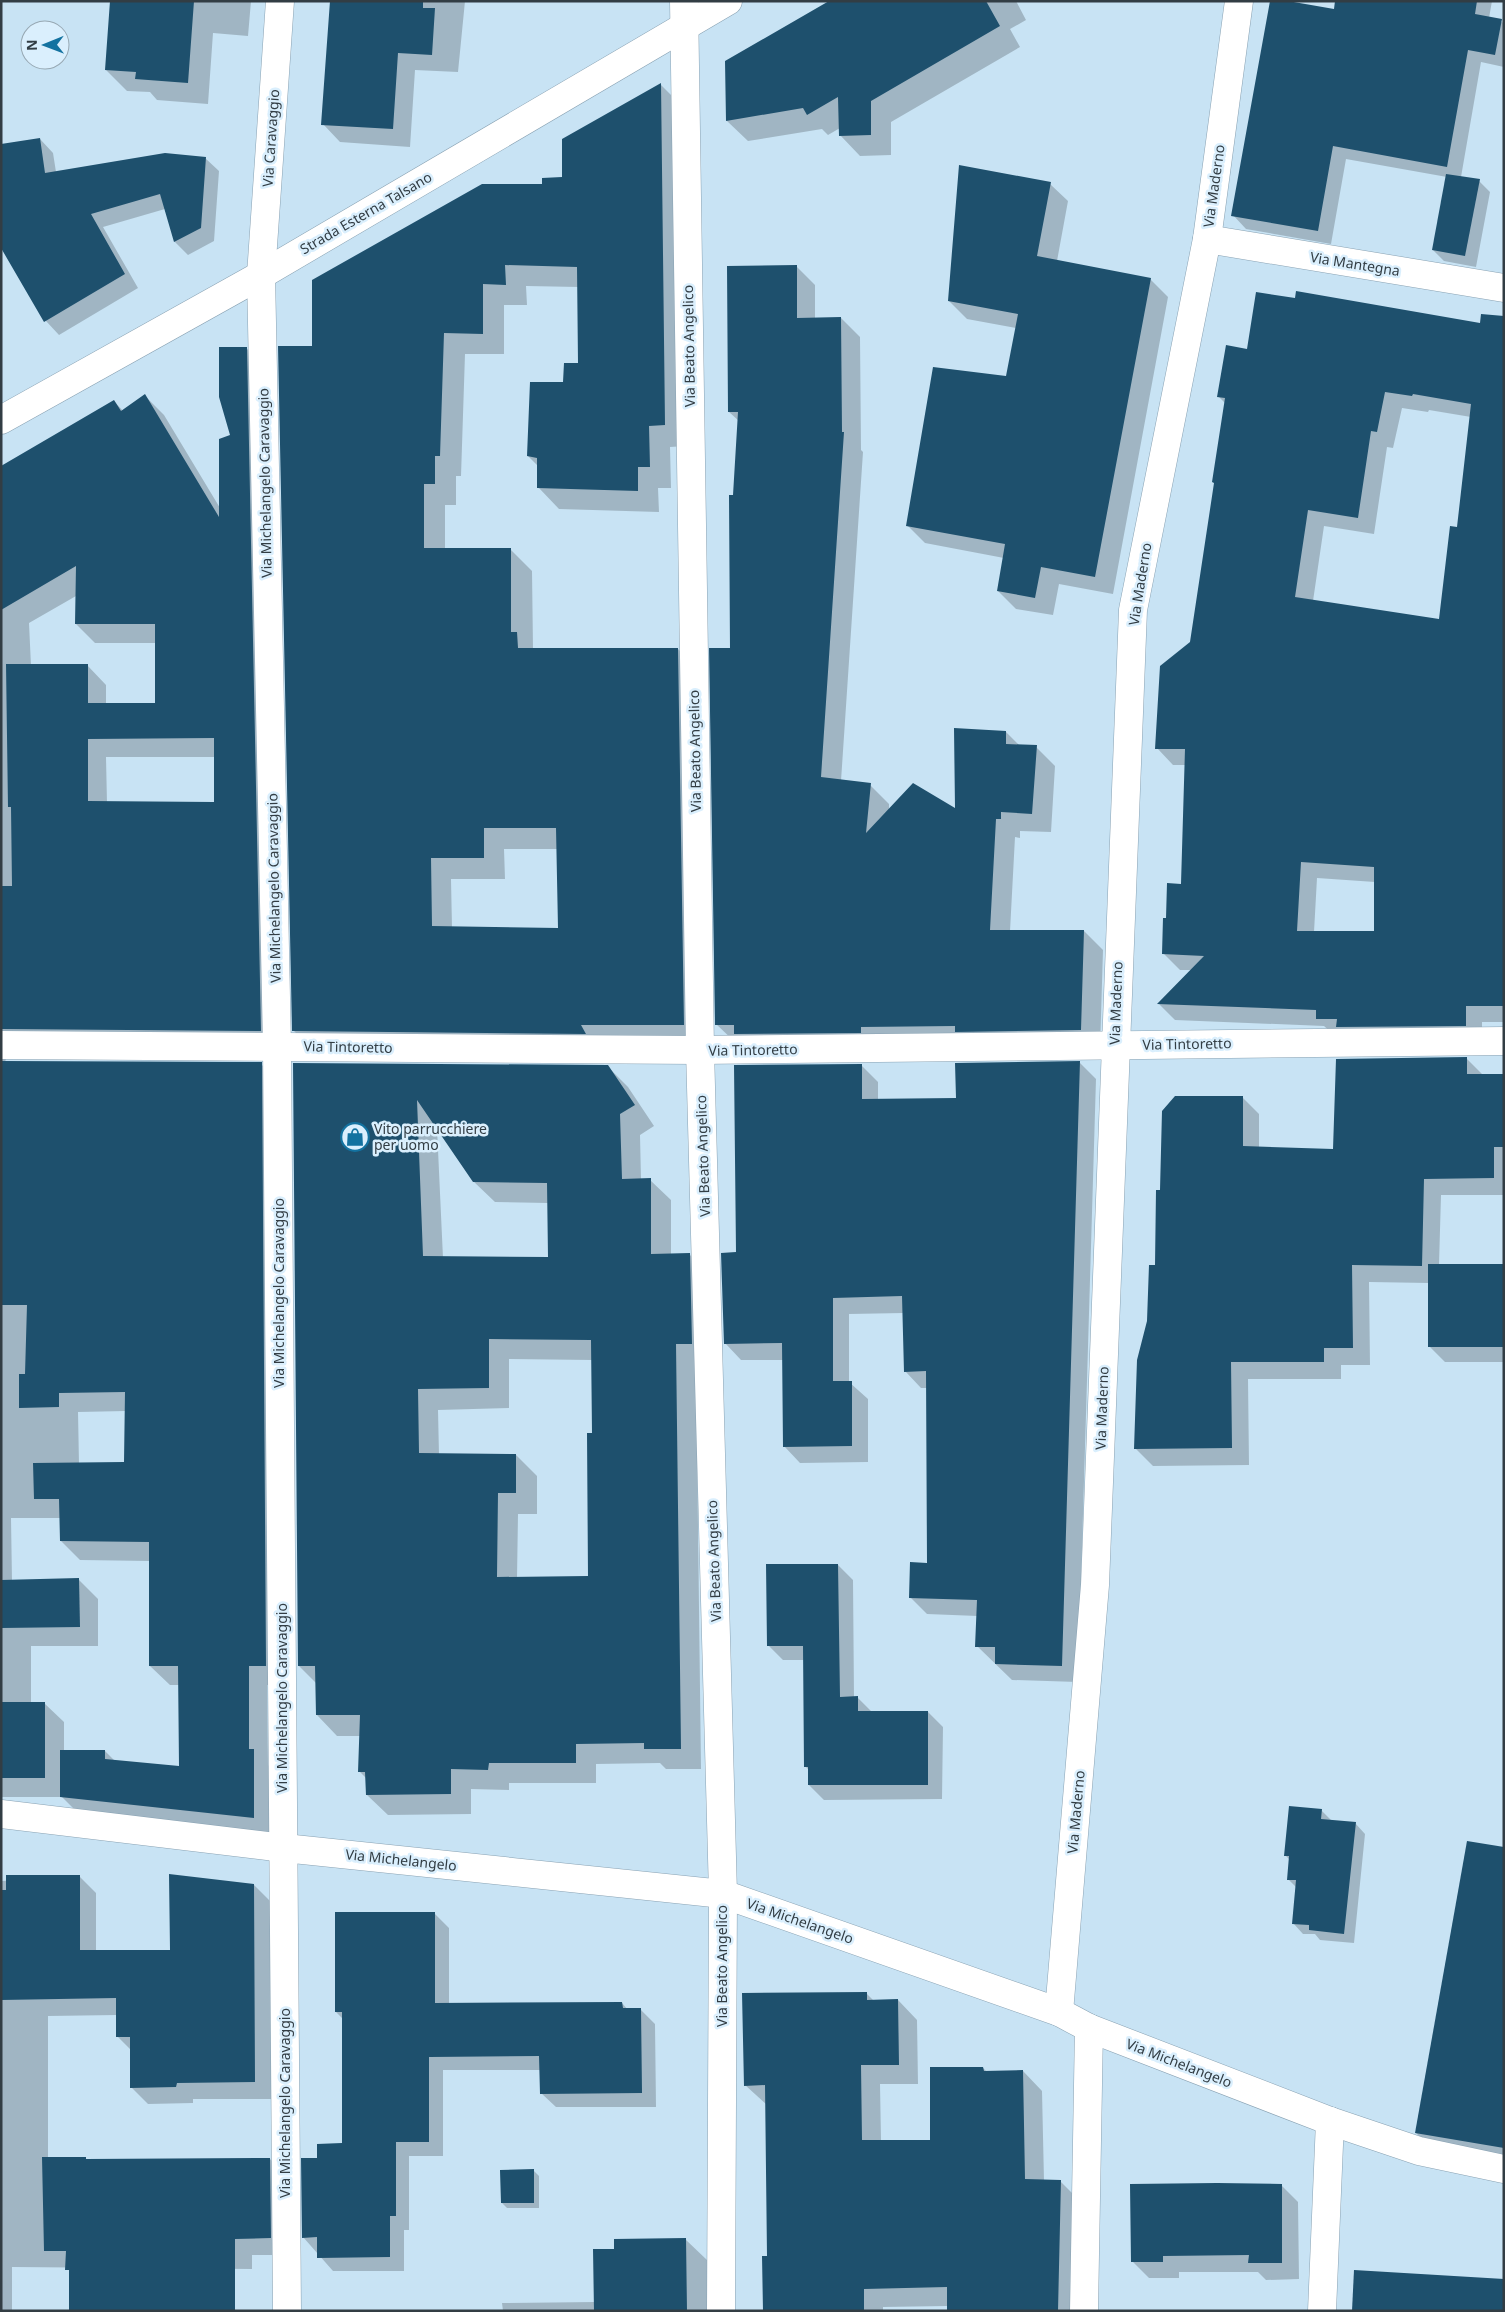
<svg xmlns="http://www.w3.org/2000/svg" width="1505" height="2312" font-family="'Noto Sans',sans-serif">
<rect width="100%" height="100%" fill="#c8e3f4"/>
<g fill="#0003" fill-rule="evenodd">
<path d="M111 1H251L248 36 213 33 208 104 157 100 150 92 127 91 106 70Z"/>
<path d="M331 1H465L458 72 415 70 410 147 340 142 323 124Z"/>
<path d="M831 1H1016L1026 20 1010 29 1020 47 891 122V155L860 156 840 135V128L828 135 822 129 748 141 727 121V62Z"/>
<path d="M1435 1H1492L1489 18 1504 23V67L1481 62 1461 177 1479 181 1490 192 1476 267 1444 261 1433 250 1447 177 1346 159 1331 244 1246 229 1233 215 1431 28Z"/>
<path d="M661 85 682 106 686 446 670 447 671 488H658L659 512 559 509 538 487V466L528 456 564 383 579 364V287L526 286 527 305H504V354H465L461 476H456V505H445V549L511 550 532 571 533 649H678L699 670 705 1046 315 1052 294 1031 314 347 544 185 563 178ZM504 849H557L559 929 452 928 451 879H505Z"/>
<path d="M40 139 53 153 56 172 205 158 219 171 214 241 188 255 175 242 165 209 103 227 138 288 59 335 46 321 2 247Z"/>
<path d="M1050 184 1068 201 1057 261 1150 279 1168 297 1113 594 1059 584 1053 615 1016 609 998 591 1004 558 925 543 907 525 1007 377 1016 328 967 319 949 301Z"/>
<path d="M796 266 815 285V319L841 318 860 337 861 450 863 452 841 781 870 785 889 804V810L956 811 1006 732 1020 746 1036 747 1055 766 1051 832 1020 831V838L1015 837 1010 931H1084L1103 950 1100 1049 736 1043 716 1024 731 649 734 496 739 421 729 412Z"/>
<path d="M1504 328V1022H1482V1042L1334 1035 1324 1026 1175 1020 1159 1004 1192 970H1180L1163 953 1167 919 1183 885 1186 765H1173L1157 748 1191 643 1215 484 1225 403 1218 396 1248 350ZM1402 408 1428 412 1429 410 1471 417 1458 528 1440 620 1313 601 1324 526 1374 534 1387 447 1393 448ZM1317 878 1375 882 1376 932H1314Z"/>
<path d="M246 348 266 367 280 1050 7 1056 5 1062 261 1064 280 1083 285 1685H267L268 1765 273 1770V1837L81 1816 62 1797H1V468L114 401 123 411 145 396 164 415 220 508ZM76 596V624L95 643H156V704H106V685L87 665 31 666 29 623ZM106 757H215L216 803H107ZM126 1411V1463L79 1464 78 1412ZM11 1518H61V1541L80 1560 150 1561V1666L170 1685H179L180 1768 115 1761 105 1751H64V1722L44 1703H31V1646H98V1599L79 1580 12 1581Z"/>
<path d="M1466 1058 1483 1075H1504V1195H1441L1439 1265H1504V1362H1445L1430 1347 1429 1283 1369 1282 1370 1365H1341V1379H1248L1249 1465 1153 1466 1135 1448 1156 1267 1162 1191 1242 1097 1259 1114V1148L1334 1150Z"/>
<path d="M1080 1063 1096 1079 1078 1682 1012 1680 977 1646 978 1616 927 1614 910 1597 928 1564 927 1388H921L905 1371 904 1313 849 1314V1382L868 1399V1462L800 1463 784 1446 783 1360H741L725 1343 737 1254 861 1065 878 1082V1100H957Z"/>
<path d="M294 1064 607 1066 628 1087 654 1126 640 1135 641 1180H650L671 1200V1255L689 1254 710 1275 696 1364 701 1769H666L660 1763 596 1764V1783H509V1790L471 1789V1814L388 1815 367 1795V1779L359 1771 360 1736H337L317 1715V1684L299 1666ZM437 1128 473 1181 495 1202 548 1203 549 1258H443ZM509 1359 592 1360 593 1435 590 1577 517 1578 518 1514H537V1476L516 1455H439L438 1410 509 1408Z"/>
<path d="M838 1565 853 1580 854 1698H858L872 1712H928L943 1727 942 1799 824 1800 809 1785V1770L805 1766V1660H783L768 1645Z"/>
<path d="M1321 1810 1332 1821 1355 1823 1365 1834 1354 1943 1320 1940 1315 1934H1303L1293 1923 1297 1888 1288 1879 1290 1860 1285 1855Z"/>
<path d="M1504 1848V2164L1436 2153 1416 2133Z"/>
<path d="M79 1876 96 1893V1951L171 1952 254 1885 271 1902V2099H193V2103L148 2104 131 2087V2050L117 2036V2015L48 2016V2158L87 2160 270 2159 287 2176V2255H252V2269L12 2267V2311H1V1881Z"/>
<path d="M434 1913 449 1928V2004L622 2003 628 2010H641L655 2024 656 2107H556L541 2093V2070H443V2156H409V2230H404V2271H333L303 2237 318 2159 343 2145V2019L336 2012Z"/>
<path d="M866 1993 874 2001 898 2000 917 2020 918 2084H880L881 2141 931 2142 983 2068 987 2072 1023 2071 1042 2091 1044 2181H1060L1080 2201 1077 2311H948V2306L883 2307V2311H764L768 2257 766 2104 745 2085Z"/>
<path d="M534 2171 539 2176V2208H507L502 2203Z"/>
<path d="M1281 2185 1298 2202 1299 2279 1266 2280 1258 2272H1179V2278H1149L1132 2261Z"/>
<path d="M685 2239 707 2260V2311H503L502 2303 595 2302Z"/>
</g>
<g fill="#1e506d" fill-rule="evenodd">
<path d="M110 1H194L188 83 135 79 136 72 105 70Z"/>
<path d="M330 1H423V8H435L432 55 398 53 393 129 321 125Z"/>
<path d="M829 1H986L1000 26 871 101V135L839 136 838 97 807 115 803 108 726 121 725 61Z"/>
<path d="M1270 1H1288L1334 9 1335 1H1477L1475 14 1502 19 1495 55 1468 50 1447 167 1333 146 1318 231 1231 216Z"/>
<path d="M661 83 665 425 649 426 650 467H638V491L537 488V458L527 456 530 382H563L564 363H578L577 267 505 265 506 285 483 284V334L444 333 440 456H435V484H424V548H511V632H517L518 648H678L684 1025H581L586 1034 292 1031 278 346H312V280L482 184H542V178L562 177V139ZM484 828H556L558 928 432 926 431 858H484Z"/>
<path d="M40 138 45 173 165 153 206 157 201 228 174 242 160 194 91 214 125 274 44 322 1 248V144Z"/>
<path d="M959 165 1051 182 1037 256 1151 278 1095 577 1041 567 1035 598 997 591 1005 544 906 526 933 367 1006 376 1018 314 948 301Z"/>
<path d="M1446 174 1480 179 1465 256 1432 250Z"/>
<path d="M797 265V318L841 317 842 432H844L821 777 871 783 866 833 913 783 955 808 954 728 1006 731V744L1037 745 1032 814 1001 812V819H996L990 930H1084L1081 1030 955 1032V1026L861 1027V1033L734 1034V1025H715L709 648H730L729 495H733L738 412H728L727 266Z"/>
<path d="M1296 291 1480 323 1481 314 1504 316V1006H1466V1026L1336 1027 1337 1019H1316V1010L1157 1004 1204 956 1162 954 1163 918H1166L1167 883 1181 884 1185 749H1155L1160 666 1190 642 1214 483 1212 482 1225 398 1217 397 1226 345 1247 349 1256 292 1295 298ZM1385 392 1412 396 1413 394 1471 404 1457 527 1450 526 1439 619 1295 597 1308 510 1358 518 1371 431 1377 432ZM1301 862 1374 867V931H1297Z"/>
<path d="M219 347H247L261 1031 1 1029V886H12L11 807H8L6 664H88V703H155V624H75L76 566 1 610V466L114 400 121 411 145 394 219 517V439L230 435 219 397ZM214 738V802L88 801V739Z"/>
<path d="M1467 1057V1074H1504V1147H1494V1178L1424 1179 1422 1266 1352 1265 1353 1348H1324V1362H1231L1232 1448 1134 1449 1137 1360 1147 1321 1149 1265H1155L1156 1190H1160L1162 1111 1175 1096H1243V1146L1333 1149 1336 1059Z"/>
<path d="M1 1061 262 1062 266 1666H249V1749H254V1818L60 1797V1750H105V1759L179 1766 178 1666H149V1542L60 1541 59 1499H34L33 1463 124 1462 125 1392 59 1393V1407L19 1408V1374H25L27 1305H1Z"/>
<path d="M1080 1061 1062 1666 995 1664V1647H975L977 1600 909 1598 910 1562 927 1563 926 1371 904 1372 902 1296 833 1298V1381H852V1446L783 1447 782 1343 724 1344 721 1253 736 1252 734 1065 862 1064V1099L956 1098 955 1063Z"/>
<path d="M293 1063 608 1065 635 1105 620 1114 622 1179 651 1178V1254L690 1253 692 1344H676L681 1749H644V1743L576 1744V1763H489L488 1770 451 1769V1794L366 1795 365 1772H358L360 1715H316L315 1666H298ZM417 1100 473 1182 547 1183 548 1257 423 1256ZM489 1339 591 1340 592 1433H587L588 1576 497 1577 498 1493H516V1454L419 1453 418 1389 489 1388Z"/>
<rect x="1428" y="1264" width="76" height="83"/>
<path d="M766 1564H838L840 1697 858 1696V1711H928V1785H808V1767H804L803 1646H767Z"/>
<path d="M79 1578 80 1627 1 1628V1580Z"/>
<rect x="1" y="1702" width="44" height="76"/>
<path d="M1289 1806 1322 1809 1321 1819 1356 1822 1344 1934 1309 1930V1925L1292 1924 1296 1880H1287L1289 1856H1284Z"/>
<path d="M1467 1841 1504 1847V2148L1415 2133Z"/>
<path d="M169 1874 254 1884 255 2082 177 2083 176 2087 130 2088V2037H116V1998L1 2000V1890H6V1875H80V1950H170Z"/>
<path d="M335 1912H435V2003L622 2002 623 2008H641L642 2093 540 2094 539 2056 429 2057V2142H396V2216H390V2257L317 2258V2237L302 2238 301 2158H317V2144L342 2143V2012H335Z"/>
<path d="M867 1992V2000L898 1999 899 2065H861L862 2140H930V2067H983L984 2071 1023 2070 1025 2179 1061 2180 1058 2311H947V2287L864 2289V2311H763L762 2256H767L765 2085 744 2086 742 1993Z"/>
<path d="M42 2157H86V2159L270 2158 271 2238 235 2239V2311H69V2270H65L66 2251H44Z"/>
<path d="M534 2169V2203H501L500 2170Z"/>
<path d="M1217 2183 1282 2184V2263H1248L1249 2255 1163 2256V2262H1131L1130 2184Z"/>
<path d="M686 2238 687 2311H594L593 2249H614V2239Z"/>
<path d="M1354 2270 1504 2279V2311H1352Z"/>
</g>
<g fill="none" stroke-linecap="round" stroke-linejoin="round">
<defs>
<g id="minor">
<path d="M280 1 261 275 277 1046 287 2311"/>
<path d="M684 1 700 1050 723 1894 721 2311"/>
<path d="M1207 239 1504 288"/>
<path d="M1 420 261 275 728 1"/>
<path d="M1 1045 700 1050 1504 1041"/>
<path d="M1 1814 284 1848 723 1894 1059 2012 1089 2028 1330 2121 1419 2151 1504 2169"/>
<path d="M1059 2012 1095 1585 1133 610 1207 239 1239 1"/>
<path d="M1084 2311 1089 2028"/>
<path d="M1322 2311 1330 2121"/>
</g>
</defs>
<use href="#minor" stroke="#89a2b3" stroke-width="29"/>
<use href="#minor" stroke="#fff" stroke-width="28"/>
</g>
<defs>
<symbol id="shop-ring" viewBox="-11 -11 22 22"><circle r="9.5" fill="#daeffd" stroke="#1372a0" stroke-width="1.5"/><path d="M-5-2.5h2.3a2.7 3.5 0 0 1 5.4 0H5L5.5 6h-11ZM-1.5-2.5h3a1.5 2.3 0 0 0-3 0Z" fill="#1372a0"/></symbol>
</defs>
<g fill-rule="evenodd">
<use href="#shop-ring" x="339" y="1121" width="32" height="32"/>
</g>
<g text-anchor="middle" stroke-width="5" stroke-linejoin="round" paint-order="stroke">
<g font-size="14" fill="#323d44" stroke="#daeffd">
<text transform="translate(271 138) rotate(-86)" y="5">Via Caravaggio</text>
<text transform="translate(1214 186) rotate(-82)" y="5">Via Maderno</text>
<text transform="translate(366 213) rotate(-30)" y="5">Strada Esterna Talsano</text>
<text transform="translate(1355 264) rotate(9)" y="5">Via Mantegna</text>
<text transform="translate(689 346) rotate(-91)" y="5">Via Beato Angelico</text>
<text transform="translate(265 483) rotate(-91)" y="5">Via Michelangelo Caravaggio</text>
<text transform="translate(1140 584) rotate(-81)" y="5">Via Maderno</text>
<text transform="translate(695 751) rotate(-91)" y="5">Via Beato Angelico</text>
<text transform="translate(274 888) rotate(-91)" y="5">Via Michelangelo Caravaggio</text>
<text transform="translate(1116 1003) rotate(-88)" y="5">Via Maderno</text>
<text transform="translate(1187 1044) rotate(-1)" y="5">Via Tintoretto</text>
<text transform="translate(348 1047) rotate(1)" y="5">Via Tintoretto</text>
<text transform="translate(753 1050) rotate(-1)" y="5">Via Tintoretto</text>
<text transform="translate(703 1156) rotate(-92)" y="5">Via Beato Angelico</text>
<text transform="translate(279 1293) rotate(-90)" y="5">Via Michelangelo Caravaggio</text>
<text transform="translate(1102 1408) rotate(-88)" y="5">Via Maderno</text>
<text transform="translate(714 1561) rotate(-92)" y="5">Via Beato Angelico</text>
<text transform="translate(282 1698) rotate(-90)" y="5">Via Michelangelo Caravaggio</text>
<text transform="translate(1076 1812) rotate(-85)" y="5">Via Maderno</text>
<text transform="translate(401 1860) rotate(6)" y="5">Via Michelangelo</text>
<text transform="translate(800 1921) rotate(19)" y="5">Via Michelangelo</text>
<text transform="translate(722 1966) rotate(-90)" y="5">Via Beato Angelico</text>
<text transform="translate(1179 2063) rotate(21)" y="5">Via Michelangelo</text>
<text transform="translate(285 2103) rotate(-90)" y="5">Via Michelangelo Caravaggio</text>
</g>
<g font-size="14" fill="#323d44" stroke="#daeffd" text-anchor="start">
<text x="374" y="1134">Vito parrucchiere<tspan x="374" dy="16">per uomo</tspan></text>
</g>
</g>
<rect width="1505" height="2312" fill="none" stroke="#323d44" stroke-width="5"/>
<g transform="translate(45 45) rotate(269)"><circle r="24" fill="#daeffd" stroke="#97a8b3"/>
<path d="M0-4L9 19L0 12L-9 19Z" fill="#1372a0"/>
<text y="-8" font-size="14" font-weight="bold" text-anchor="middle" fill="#323d44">N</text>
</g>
</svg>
